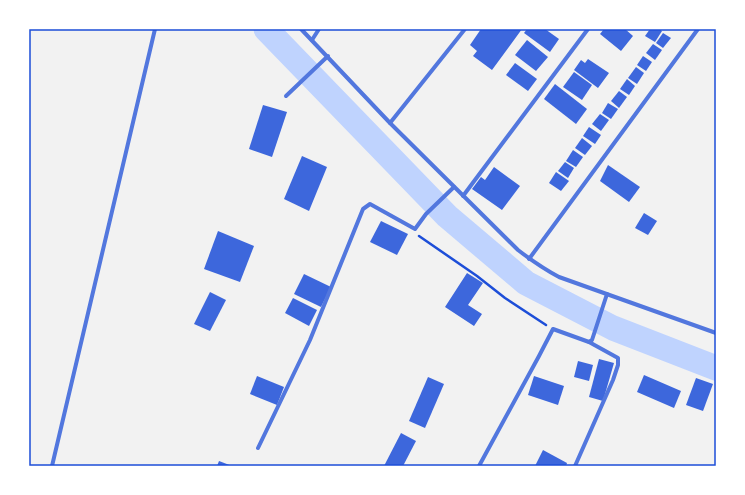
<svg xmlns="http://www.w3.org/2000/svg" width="745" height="495" font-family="'Source Sans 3',sans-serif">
<rect width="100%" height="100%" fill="#f2f2f2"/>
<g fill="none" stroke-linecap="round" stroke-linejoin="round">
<path stroke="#bfd3fe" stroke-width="25" d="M266 29 447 216 526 283 613 328 716 368"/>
</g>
<g fill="#3d67dc">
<path d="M481 29H522L492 70 473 56 477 51 470 45Z"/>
<path d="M527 29H545L559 39 550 52 524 33Z"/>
<path d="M604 29H625L633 36 621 51 600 34Z"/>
<path d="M650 29H659L662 31 655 42 645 36Z"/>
<path d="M663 33 671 38 663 48 656 43Z"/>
<path d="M527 40 548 57 536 71 515 55Z"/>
<path d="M653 44 662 50 655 60 646 53Z"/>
<path d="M643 56 652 62 646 71 637 65Z"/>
<path d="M588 59 609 73 598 88 574 70 581 60 585 63Z"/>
<path d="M515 63 537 79 528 91 506 75Z"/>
<path d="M636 67 644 73 637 84 628 78Z"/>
<path d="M574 72 592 85 582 100 563 87Z"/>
<path d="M627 79 635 86 629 95 620 89Z"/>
<path d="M555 84 587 109 576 124 544 99Z"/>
<path d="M619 91 627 97 619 108 611 101Z"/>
<path d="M608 103 618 109 611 119 602 113Z"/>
<path d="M263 105 287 112 272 157 249 149Z"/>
<path d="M600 114 609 120 601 131 592 124Z"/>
<path d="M589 127 601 135 595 144 583 136Z"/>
<path d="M582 138 592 146 585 155 575 148Z"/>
<path d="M573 150 583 157 576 167 566 161Z"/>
<path d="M302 156 327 167 309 211 284 199Z"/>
<path d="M565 162 574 168 568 178 558 171Z"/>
<path d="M608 165 640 187 629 202 600 181Z"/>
<path d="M494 167 520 186 502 210 472 189 481 177 485 180Z"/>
<path d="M556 172 569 181 561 191 549 183Z"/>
<path d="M644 213 657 221 648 235 635 228Z"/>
<path d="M381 221 408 234 397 255 370 242Z"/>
<path d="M218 231 254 246 240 282 204 269Z"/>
<path d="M467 273 483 283 468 305 482 314 474 326 445 307Z"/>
<path d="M304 274 331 287 321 307 294 294Z"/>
<path d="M210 292 226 300 210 331 194 324Z"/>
<path d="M293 298 317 310 309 326 285 313Z"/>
<path d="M599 359 614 363 603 401 589 397Z"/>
<path d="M578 361 593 365 589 381 574 377Z"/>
<path d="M644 375 681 391 674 408 637 392Z"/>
<path d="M257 376 284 387 277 405 250 394Z"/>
<path d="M534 376 564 386 558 405 528 395Z"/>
<path d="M428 377 444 384 425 428 409 421Z"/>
<path d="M696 378 713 384 703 411 686 405Z"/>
<path d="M401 433 416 441 403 466H384Z"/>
<path d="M543 450 567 463 566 466H535Z"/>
<path d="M219 461 232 466H217Z"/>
</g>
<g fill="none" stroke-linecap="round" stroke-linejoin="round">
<path stroke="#1d4ed8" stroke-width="2.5" d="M419 236 477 276 505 298 546 325"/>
<g stroke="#5277de" stroke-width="4">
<path d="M301 29 390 123 518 250C531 260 544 269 559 277L716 333"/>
<path d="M312 40 319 29"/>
<path d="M286 96 328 56"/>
<path d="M390 123 465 29"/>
<path d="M463 196 588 29"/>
<path d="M529 259 698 29"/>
<path d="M589 342 592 340 607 294"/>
<path d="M258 448 310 340 363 209 370 204 415 229 426 214 454 187"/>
<path d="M52 466 155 29"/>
<path d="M479 466 539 356 553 329 589 342 618 358V365L613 380 575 466"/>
</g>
</g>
<rect width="745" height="495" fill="none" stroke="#ffffff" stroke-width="60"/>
<rect x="30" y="30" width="685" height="435" fill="none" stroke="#1d4ed8" stroke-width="1.5"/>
</svg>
